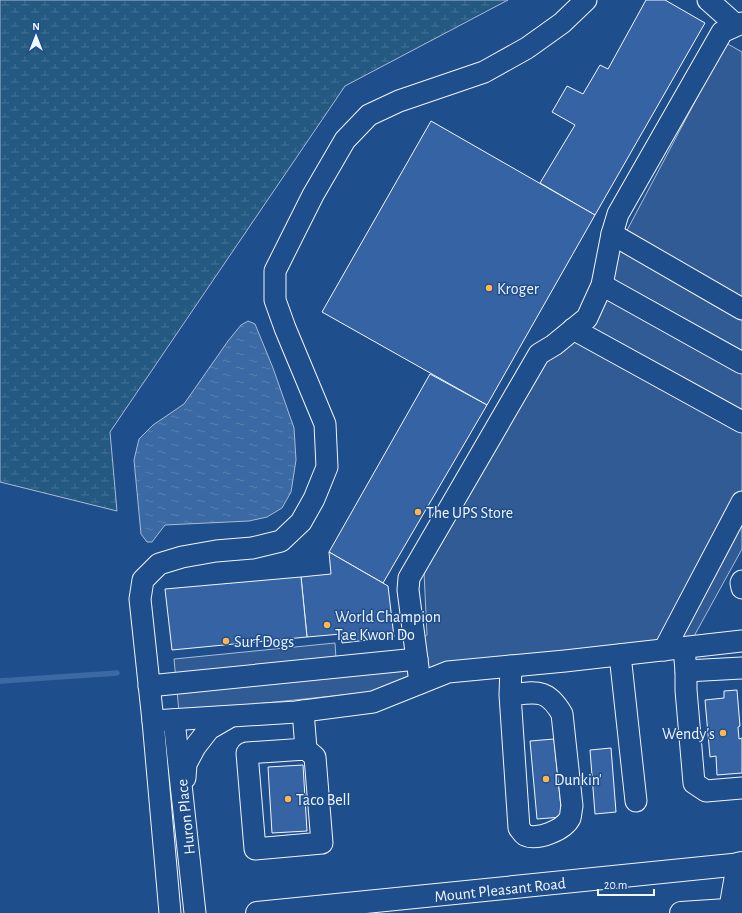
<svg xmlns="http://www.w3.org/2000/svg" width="742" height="913" font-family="'Alegreya Sans',sans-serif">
<defs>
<pattern id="wetland-marsh" width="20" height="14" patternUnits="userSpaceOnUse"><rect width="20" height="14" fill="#245a82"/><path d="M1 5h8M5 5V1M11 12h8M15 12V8" fill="none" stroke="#447295"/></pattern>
<pattern id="water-ripples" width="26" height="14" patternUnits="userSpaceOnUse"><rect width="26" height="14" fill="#3b69a3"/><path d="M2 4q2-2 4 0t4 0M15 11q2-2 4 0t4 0" fill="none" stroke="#587fb1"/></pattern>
</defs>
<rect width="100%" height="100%" fill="#1f4e8c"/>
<path fill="url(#wetland-marsh)" stroke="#a8bbd7" d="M0 0H508L345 86 110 432 117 511 0 482Z"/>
<path fill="#305b95" stroke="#a8bbd7" d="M726 43 742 52V549L693 638 371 692 179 712 174 659 335 643 336 659 399 653 427 635 424 572 549 357 591 326 615 253Z"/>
<path fill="url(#water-ripples)" stroke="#a8bbd7" d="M248 321 255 324 273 368 294 428 296 460 291 492 282 508 267 517 249 521 165 525 152 542H147L141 534 134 460 139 439 153 425 184 404 228 341 241 325Z"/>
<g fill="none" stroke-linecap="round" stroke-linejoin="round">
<path stroke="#3b69a3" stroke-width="5.5" d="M0 681 117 673"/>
</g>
<g fill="#3563a3" stroke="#f2f6ff">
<path d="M646 0H665L705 23 595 215 540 183 575 125 552 112 567 86 583 94 600 65 608 69Z"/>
<path d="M431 121 595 215 487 405 322 312Z"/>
<path d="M430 374 487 405 383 583 329 552Z"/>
<path d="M329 552 388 586 394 637 342 643 341 634 307 637 301 577 331 574Z"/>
<path d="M301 577 307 637 172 650 165 589Z"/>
<path d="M737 690 740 726 738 727 739 739 742 738V773L717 775 716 756 710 757 705 700 724 698V691Z"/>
<path d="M554 739 562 817 537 819 530 741Z"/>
<path d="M611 748 616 812 595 814 590 750Z"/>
<path d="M303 765 307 831 272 833 268 767Z"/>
</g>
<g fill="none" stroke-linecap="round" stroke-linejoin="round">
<defs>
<g id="minor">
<path d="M708 0 736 25"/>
<path d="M612 234 742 309"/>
<path d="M602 285 742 363"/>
<path d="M573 329 742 422"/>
<path d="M742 581 741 583 742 588"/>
<path d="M684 648 686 671V690L694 783 706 791 742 788"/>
<path d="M664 650 742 502"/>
<path d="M620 655 636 801"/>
<path d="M686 671 742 668"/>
<path d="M420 683 408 590 409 578 539 354 554 345 587 318 602 285 612 234 618 214 722 32 742 23"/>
<path d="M149 686 417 659"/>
<path d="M510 695C536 692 547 688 562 714L572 806C571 810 571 815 570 818 564 830 537 841 525 835 522 833 521 830 519 828L510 695 511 666"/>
<path d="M303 711 306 749 247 753 255 849 322 843 315 757 306 749"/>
<path d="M174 720 195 913"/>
<path d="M153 721 296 712 373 702 448 672 565 661 742 641"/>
<path d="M185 778 186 764 195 747 209 729 228 718"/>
<path d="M170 913 153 721 140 599 143 580 159 564 182 557 216 551 252 548 281 541 301 522 314 499 327 467 325 424 285 328 275 300V271L313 195 345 140 369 115 399 101 484 72 527 48 562 23 586 0"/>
</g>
<g id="highway">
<path d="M730 910 738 864 742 863"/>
<path d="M257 913 742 864"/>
<path d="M681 913 742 909"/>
</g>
</defs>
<use href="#minor" stroke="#f2f6ff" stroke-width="23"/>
<use href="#highway" stroke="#f2f6ff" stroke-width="24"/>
<use href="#minor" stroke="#1f4e8c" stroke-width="21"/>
<use href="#highway" stroke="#1f4e8c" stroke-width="22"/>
</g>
<g fill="#ffb74d" stroke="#1f4e8c" stroke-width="1.5">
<circle cx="489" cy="288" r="4"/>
<circle cx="418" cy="512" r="4"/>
<circle cx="327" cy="625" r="4"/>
<circle cx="226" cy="641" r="4"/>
<circle cx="723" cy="733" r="4"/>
<circle cx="546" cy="779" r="4"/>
<circle cx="288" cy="799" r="4"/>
</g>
<g text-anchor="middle" stroke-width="3" stroke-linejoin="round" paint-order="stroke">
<g font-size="16" fill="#f2f6ff" stroke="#1f4e8c" text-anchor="start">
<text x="497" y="294">Kroger</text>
<text x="426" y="518">The UPS Store</text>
<text x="335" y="622">World Champion<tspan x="335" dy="18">Tae Kwon Do</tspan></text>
<text x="234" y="647">Surf Dogs</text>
<text x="715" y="739" text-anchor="end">Wendy's</text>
<text x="554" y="785">Dunkin'</text>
<text x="296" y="805">Taco Bell</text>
</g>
<g font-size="16" fill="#f2f6ff" stroke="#1f4e8c">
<text transform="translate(185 817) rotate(-96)" y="6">Huron Place</text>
<text transform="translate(500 889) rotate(-6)" y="6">Mount Pleasant Road</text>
</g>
</g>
<g transform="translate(36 36)" stroke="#1f4e8c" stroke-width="3" paint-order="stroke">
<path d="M0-3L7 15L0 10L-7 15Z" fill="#f2f6ff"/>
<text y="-6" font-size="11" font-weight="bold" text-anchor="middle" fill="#f2f6ff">N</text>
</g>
<path d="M598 889v6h56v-6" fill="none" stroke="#f2f6ff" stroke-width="2"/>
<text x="604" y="889" font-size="12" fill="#f2f6ff" stroke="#1f4e8c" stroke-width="3" paint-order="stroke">20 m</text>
</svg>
